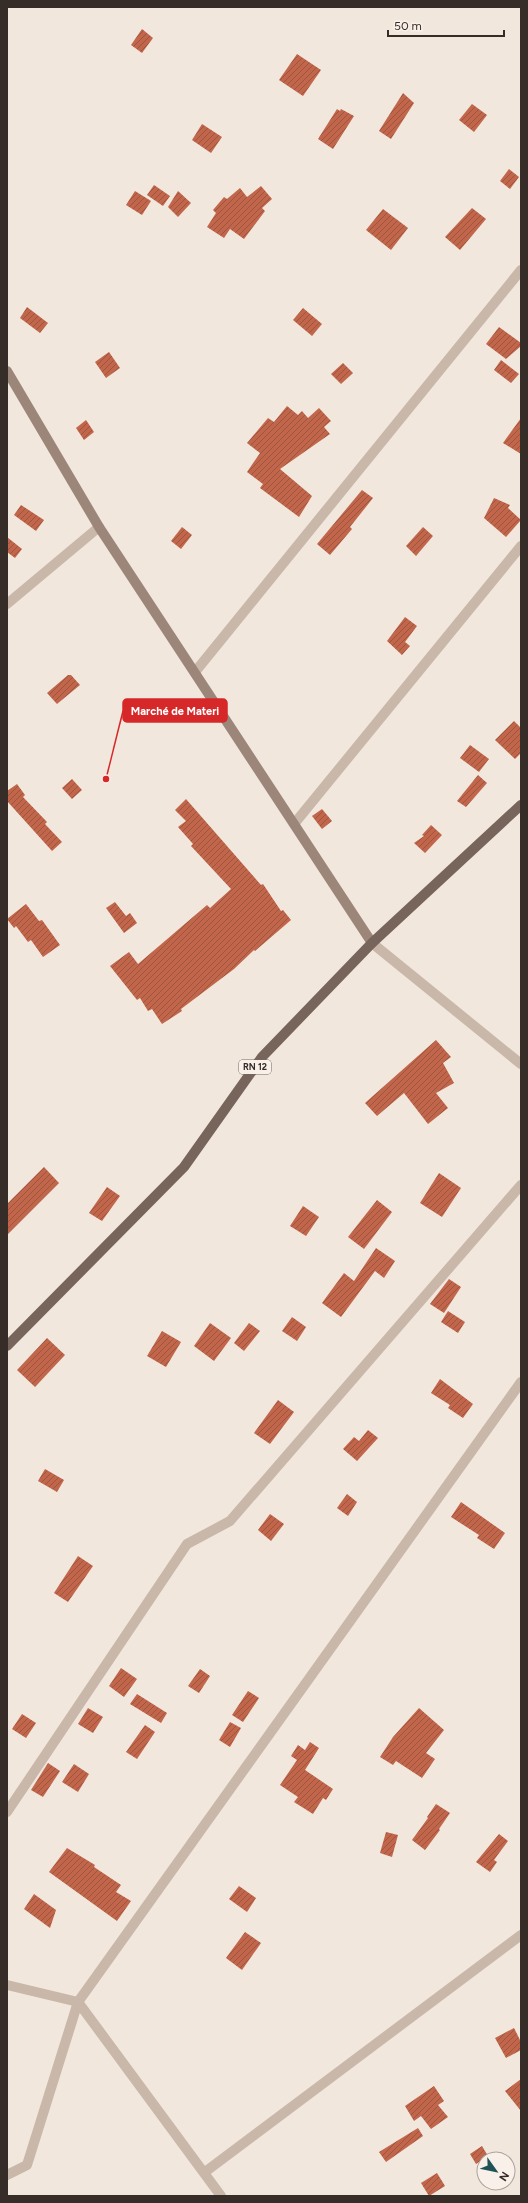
<svg xmlns="http://www.w3.org/2000/svg" width="528" height="2203" font-family="Figtree,sans-serif">
<defs>
<pattern id="building-hatch" width="6" height="6" patternUnits="userSpaceOnUse"><rect width="6" height="6" fill="#c1664b"/><path d="M-1 1l2-2M0 6l6-6M5 7l2-2" fill="none" stroke="#9e543e"/></pattern>
</defs>
<rect width="100%" height="100%" fill="#f1e7dd"/>
<g fill="url(#building-hatch)">
<path d="M142 29 153 38 142 53 131 45Z"/>
<path d="M297 54 321 70 303 96 279 80Z"/>
<path d="M403 93 414 103 391 139 379 131Z"/>
<path d="M472 104 487 115 474 132 459 120Z"/>
<path d="M337 109 340 111 341 109 354 116 333 149 318 139Z"/>
<path d="M202 124 222 137 211 153 192 140Z"/>
<path d="M509 169 519 177 510 189 500 181Z"/>
<path d="M154 185 170 196 163 206 147 195Z"/>
<path d="M261 186 272 199 262 208 265 211 244 239 230 229 224 238 207 227 216 213 213 210 224 197 227 199 240 188 247 197Z"/>
<path d="M135 191 151 201 142 215 126 205Z"/>
<path d="M178 191 191 203 178 217 168 207Z"/>
<path d="M472 208 486 219 460 250 445 237Z"/>
<path d="M383 209 408 228 391 250 366 230Z"/>
<path d="M27 307 48 323 40 333 20 318Z"/>
<path d="M303 308 322 324 312 336 293 320Z"/>
<path d="M499 327 521 343V346L506 359 486 344Z"/>
<path d="M109 352 120 368 106 378 95 362Z"/>
<path d="M501 360 519 374 511 383 494 370Z"/>
<path d="M343 363 353 373 341 384 331 374Z"/>
<path d="M287 406 298 415 302 411 308 418 319 408 331 421 324 427 330 434 280 469 312 496 299 517 260 488 263 484 247 472 260 453 247 443 268 418 274 422Z"/>
<path d="M521 418V454L503 443Z"/>
<path d="M86 420 94 432 84 440 76 428Z"/>
<path d="M362 490 373 498 350 527 352 529 330 555 317 544Z"/>
<path d="M494 498 510 505 508 508 521 520 506 537 484 518Z"/>
<path d="M21 505 44 520 36 531 14 515Z"/>
<path d="M182 527 192 535 181 549 171 541Z"/>
<path d="M423 527 433 536 416 556 406 546Z"/>
<path d="M7 537 22 549 15 558 7 552Z"/>
<path d="M405 617 417 626 405 642 410 646 402 655 387 641Z"/>
<path d="M68 675H71L80 685 57 704 47 693Z"/>
<path d="M514 721 521 728V753L515 759 495 740Z"/>
<path d="M470 745 489 759 479 772 460 758Z"/>
<path d="M478 775 487 783 466 807 457 801Z"/>
<path d="M72 779 82 790 72 799 62 788Z"/>
<path d="M17 784 25 795 23 797 47 822 45 824 62 842 52 851 7 801V791Z"/>
<path d="M186 799 261 885 263 884 281 911 283 910 291 920 255 951 254 950 234 969 181 1009 182 1011 162 1024 152 1009 148 1011 140 998 137 1000 110 966 129 952 138 964 207 905 210 908 231 889 191 846 193 844 178 827 186 821 175 810Z"/>
<path d="M322 809 332 821 322 829 312 816Z"/>
<path d="M431 825 442 835 425 853 414 843 424 836 422 835Z"/>
<path d="M115 902 126 916 130 913 137 923 124 933 106 908Z"/>
<path d="M26 904 39 921 42 920 60 945 43 957 31 940 28 942 16 926 14 928 7 919Z"/>
<path d="M436 1040 451 1057 443 1063 454 1083 436 1093 448 1108 428 1124 404 1093 377 1116 365 1103Z"/>
<path d="M44 1167 59 1183 7 1235V1204Z"/>
<path d="M439 1173 461 1188 442 1217 420 1203Z"/>
<path d="M107 1187 120 1196 102 1221 89 1213Z"/>
<path d="M377 1200 392 1212 364 1249 348 1237Z"/>
<path d="M303 1206 319 1217 306 1236 290 1226Z"/>
<path d="M376 1248 395 1261 384 1278 375 1271 341 1317 322 1303 344 1273 354 1281Z"/>
<path d="M449 1279 461 1287 444 1313 430 1304Z"/>
<path d="M448 1311 465 1322 458 1333 441 1322Z"/>
<path d="M292 1317 306 1327 297 1341 282 1331Z"/>
<path d="M210 1323 231 1338 214 1361 194 1346Z"/>
<path d="M249 1323 260 1331 244 1351 234 1343Z"/>
<path d="M162 1331 181 1342 166 1367 147 1356Z"/>
<path d="M47 1338 65 1355 35 1387 17 1370Z"/>
<path d="M440 1379 473 1404 463 1418 448 1408 450 1405 431 1393Z"/>
<path d="M278 1400 294 1412 270 1444 254 1433Z"/>
<path d="M368 1430 378 1438 357 1461 343 1449 354 1437 359 1441Z"/>
<path d="M45 1469 64 1480 57 1492 38 1481Z"/>
<path d="M347 1494 357 1502 348 1516 337 1508Z"/>
<path d="M461 1502 505 1533 494 1549 477 1538 479 1535 451 1517Z"/>
<path d="M270 1514 284 1524 271 1541 258 1530Z"/>
<path d="M78 1556 93 1566 68 1602 54 1593Z"/>
<path d="M121 1668 137 1679 124 1697 109 1686Z"/>
<path d="M200 1669 210 1676 199 1693 188 1686Z"/>
<path d="M248 1691 259 1698 243 1722 232 1715Z"/>
<path d="M137 1694 167 1713 161 1723 130 1704Z"/>
<path d="M88 1708 103 1717 93 1733 78 1724Z"/>
<path d="M419 1708 444 1730 426 1753 435 1759 422 1778 396 1761 393 1765 380 1757 393 1737Z"/>
<path d="M22 1714 36 1723 26 1738 12 1729Z"/>
<path d="M230 1722 241 1728 230 1747 219 1740Z"/>
<path d="M145 1725 155 1732 137 1759 126 1752Z"/>
<path d="M310 1742 319 1748 305 1770 333 1789 326 1800 323 1798 313 1814 294 1802 298 1797 280 1785 297 1760 291 1756 298 1745 305 1750Z"/>
<path d="M48 1763 60 1771 43 1797 31 1790Z"/>
<path d="M74 1764 89 1774 78 1792 62 1782Z"/>
<path d="M436 1804 450 1813 439 1829 440 1830 425 1850 412 1840 428 1818 427 1817Z"/>
<path d="M386 1832 398 1835 392 1857 380 1853Z"/>
<path d="M499 1834 508 1841 494 1860 497 1862 490 1872 476 1862Z"/>
<path d="M67 1848 95 1865 94 1867 121 1885 116 1892 131 1901 117 1921 49 1872Z"/>
<path d="M239 1886 256 1898 247 1912 229 1899Z"/>
<path d="M34 1894 56 1910 50 1928 24 1909Z"/>
<path d="M245 1932 261 1943 242 1970 226 1958Z"/>
<path d="M514 2028 521 2042V2050L506 2058 495 2038Z"/>
<path d="M521 2079V2111L505 2091Z"/>
<path d="M434 2086 444 2101 438 2105 448 2117 431 2129 421 2116 414 2121 405 2106Z"/>
<path d="M418 2128 423 2136 386 2162 379 2152Z"/>
<path d="M482 2146 488 2156 476 2164 470 2154Z"/>
<path d="M437 2173 445 2186 429 2196 421 2183Z"/>
</g>
<g fill="none" stroke-linecap="round" stroke-linejoin="round">
<g stroke="#c9b7a9" stroke-width="10">
<path d="M7 604 99 527"/>
<path d="M195 672 521 270"/>
<path d="M294 824 521 546"/>
<path d="M372 943 521 1064"/>
<path d="M7 1812 187 1544 230 1521 521 1185"/>
<path d="M7 1985 78 2002 221 2196"/>
<path d="M205 2172 521 1935"/>
<path d="M7 2175 27 2165 78 2002 521 1382"/>
</g>
<path stroke="#9c867a" stroke-width="10" d="M7 371 99 527 372 943"/>
<path stroke="#77645a" stroke-width="10" d="M7 1346 184 1167 262 1057 372 943 521 805"/>
</g>
<g text-anchor="middle" stroke-width="3" stroke-linejoin="round" paint-order="stroke">
<rect fill="#f9f1e9" stroke="#706863" stroke-width="1" x="239" y="1060" width="32" height="14" rx="3"/>
<g font-size="9" font-weight="bold" fill="#362d29">
<text x="255" y="1070">RN 12</text>
</g>
</g>
<path fill="none" stroke="#d62828" stroke-width="1.5" d="M106 779L123 711"/>
<circle fill="#d62828" stroke="#f9f1e9" stroke-width="1.5" cx="106" cy="779" r="4"/>
<rect fill="#d62828" stroke="#d62828" stroke-width="1.5" x="123" y="699" width="104" height="23" rx="4"/>
<g font-size="11" text-anchor="middle" font-weight="bold" fill="#fff">
<text x="175" y="715">Marché de Materi</text>
</g>
<rect width="528" height="2203" fill="none" stroke="#362d29" stroke-width="16"/>
<g transform="translate(496 2171) rotate(123)"><circle r="19" fill="#f9f1e9" stroke="#aba39c"/>
<path d="M0-3L7 15L0 10L-7 15Z" fill="#205356"/>
<text y="-6" font-size="11" font-weight="bold" text-anchor="middle" fill="#362d29">N</text>
</g>
<path d="M388 30v6h116v-6" fill="none" stroke="#362d29" stroke-width="2"/>
<text x="394" y="30" font-size="12" fill="#362d29" stroke="#f9f1e9" stroke-width="3" paint-order="stroke">50 m</text>
</svg>
